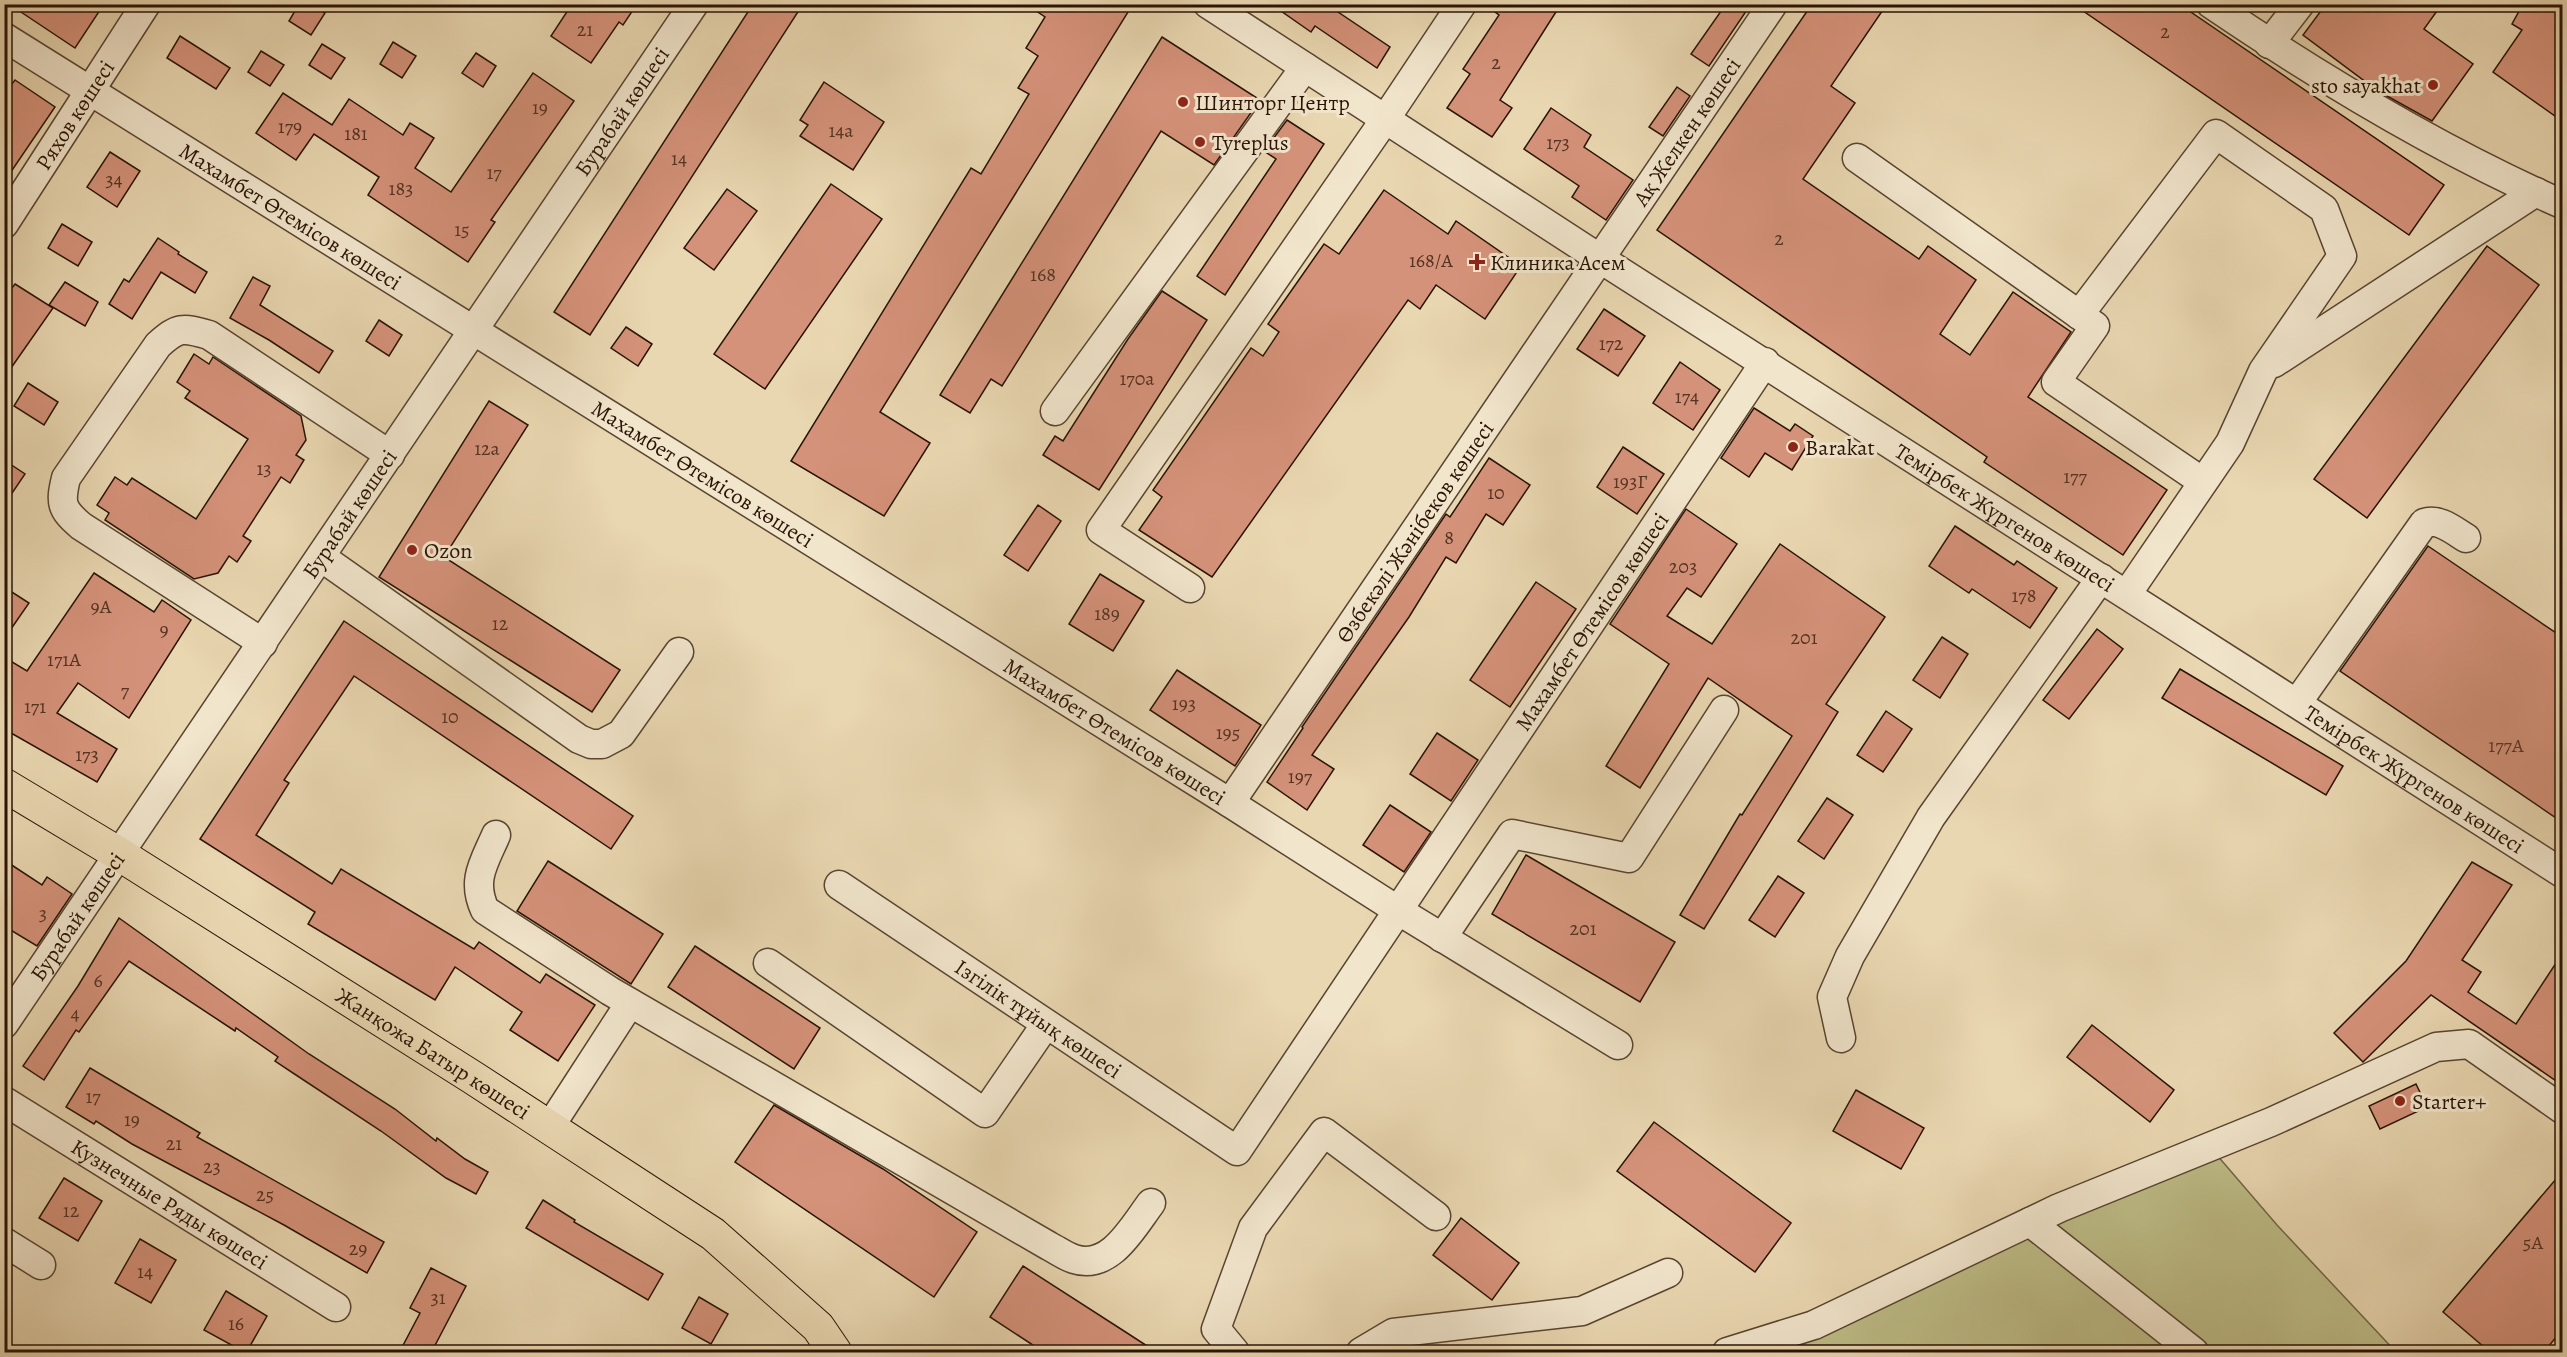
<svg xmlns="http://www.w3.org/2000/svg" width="2567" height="1357" font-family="Alegreya,serif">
<rect width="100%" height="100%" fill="#e9d7b1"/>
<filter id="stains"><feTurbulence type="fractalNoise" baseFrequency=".00333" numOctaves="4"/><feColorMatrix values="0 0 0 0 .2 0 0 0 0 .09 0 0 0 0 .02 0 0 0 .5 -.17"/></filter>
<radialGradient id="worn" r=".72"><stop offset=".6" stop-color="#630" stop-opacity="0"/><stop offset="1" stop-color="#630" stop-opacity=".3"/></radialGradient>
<path fill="#bdbc87" stroke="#736846" stroke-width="1.5" d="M2210 1147 2277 1225 2396 1352H1727Z"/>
<g fill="#d5927a" stroke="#291305" stroke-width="1.5">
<path d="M9 4H104L75 48Z"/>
<path d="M299 4H311L325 13 311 35 289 21Z"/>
<path d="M572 4H637L623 25 619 22 591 63 551 36Z"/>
<path d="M753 4H803L590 335 554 312Z"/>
<path d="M1026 4H1133L880 412 930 443 884 516 791 461 971 168 981 174 1029 94 1018 88 1038 56 1026 48 1045 17Z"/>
<path d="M1271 4H1326L1390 47 1377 68 1315 26 1311 32Z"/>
<path d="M1484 4H1561L1500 100 1512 108 1492 137 1447 108 1470 74 1463 69 1499 15Z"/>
<path d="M1726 4H1751L1709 66 1691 54Z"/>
<path d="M1812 4H1887L1831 86 1855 103 1803 179 1919 259 1928 246 1976 280 1940 334 1970 355 2013 292 2071 332 2028 397 2167 490 2123 555 1984 462 1987 457 1657 230Z"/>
<path d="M2073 4H2179L2444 185 2409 235Z"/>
<path d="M2326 4H2442L2424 29 2473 64 2432 121 2378 91 2303 35Z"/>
<path d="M2523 4H2562V121L2493 72 2522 30 2512 24Z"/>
<path d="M180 36 230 68 216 89 167 58Z"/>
<path d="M1162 37 1260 100 1214 165 1161 131 1002 386 991 379 970 413 940 395Z"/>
<path d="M393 42 416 56 402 78 380 64Z"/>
<path d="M322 44 345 58 331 79 309 65Z"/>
<path d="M261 51 284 65 270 86 248 72Z"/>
<path d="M476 53 496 66 483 87 462 73Z"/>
<path d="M533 73 574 101 491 220 495 222 468 262 368 195 379 177 314 134 296 160 256 133 283 93 332 125 349 99 403 135 410 123 434 138 415 168 451 192Z"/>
<path d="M15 80 55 107 4 182V94Z"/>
<path d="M824 82 884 122 853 170 800 136 808 125 800 120Z"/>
<path d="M1677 87 1690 96 1663 136 1649 127Z"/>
<path d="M1551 108 1591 135 1584 147 1633 180 1606 220 1572 197 1579 186 1524 149Z"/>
<path d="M1287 120 1324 144 1225 295 1197 276 1276 159 1264 151Z"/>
<path d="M110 152 140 171 117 207 87 187Z"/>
<path d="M831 184 882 219 765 389 714 354Z"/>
<path d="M727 189 757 211 714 270 684 248Z"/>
<path d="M1384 190 1448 234 1456 221 1521 266 1485 319 1436 285 1420 309 1408 300 1212 577 1139 530 1162 497 1153 490 1251 348 1263 356 1279 332 1268 324 1324 244 1339 254Z"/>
<path d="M62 224 92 242 78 266 48 248Z"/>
<path d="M158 238 179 252 178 254 207 272 195 293 161 272 132 319 109 304 124 279 129 282Z"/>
<path d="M2487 246 2539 285 2367 518 2314 479Z"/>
<path d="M253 277 270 286 260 305 333 351 319 373 269 340 230 318Z"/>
<path d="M65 282 98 302 85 326 49 305Z"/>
<path d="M15 284 53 308 4 378V298Z"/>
<path d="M1162 291 1207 320 1099 490 1043 455 1055 436 1063 441 1128 339Z"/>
<path d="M1604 309 1645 336 1618 376 1577 349Z"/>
<path d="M379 320 402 335 389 356 366 341Z"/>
<path d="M626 327 652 344 638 366 611 348Z"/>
<path d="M194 354 209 364 213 357 301 416 306 440 296 455 304 460 290 483 281 477 243 536 251 541 237 562 229 556 218 573 194 579 105 520 109 513 97 505 115 477 127 485 132 478 196 519 248 439 185 398 190 391 177 382Z"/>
<path d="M1680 362 1720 390 1693 430 1653 403Z"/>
<path d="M28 383 58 402 44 425 14 406Z"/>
<path d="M489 401 528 425 444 557 620 670 592 712 379 577Z"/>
<path d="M1754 408 1790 431 1795 424 1813 436 1792 470 1765 453 1749 477 1721 458Z"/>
<path d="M1623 447 1664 474 1637 514 1597 487Z"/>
<path d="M1489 458 1530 485 1503 525 1486 514 1456 563 1446 557 1409 617 1312 755 1334 769 1307 810 1267 782 1303 728 1302 727 1446 514 1450 517Z"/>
<path d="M4 460 25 474 4 505Z"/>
<path d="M1038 505 1061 521 1028 571 1004 555Z"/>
<path d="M1686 509 1737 544 1701 597 1687 588 1667 616 1712 644 1780 544 1885 617 1826 704 1838 712 1704 929 1680 915 1740 814 1742 815 1792 736 1708 678 1640 788 1606 766 1669 664 1610 624Z"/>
<path d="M1955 526 2014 565 2017 561 2057 588 2030 628 1972 589 1969 593 1929 566Z"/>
<path d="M2428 546 2562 637V822L2340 671Z"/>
<path d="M94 573 154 612 162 600 191 620 129 718 78 683 57 713 117 749 97 782 4 729V657L27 671Z"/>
<path d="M1100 574 1144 601 1113 651 1069 624Z"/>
<path d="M1536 582 1576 609 1510 707 1470 680Z"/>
<path d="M4 587 29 603 4 639Z"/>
<path d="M344 621 633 816 611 849 354 676 284 780 289 783 256 835 332 884 341 869 474 949 479 942 540 983 546 974 595 1005 558 1061 510 1030 522 1012 455 967 435 1000 308 924 315 912 200 839Z"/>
<path d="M2097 629 2123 649 2069 719 2043 700Z"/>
<path d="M1942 637 1968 654 1940 698 1913 680Z"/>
<path d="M2180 669 2343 766 2326 795 2162 698Z"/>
<path d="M1177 670 1261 725 1235 766 1150 710Z"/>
<path d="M1886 711 1912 729 1883 772 1857 755Z"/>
<path d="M1437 733 1478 760 1451 801 1410 774Z"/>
<path d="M1827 798 1853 815 1824 859 1798 841Z"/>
<path d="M1390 805 1431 832 1404 872 1363 845Z"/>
<path d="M1526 855 1675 942 1640 1002 1492 914Z"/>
<path d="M4 860 42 885 47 877 72 894 37 946 4 926Z"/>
<path d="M548 861 663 934 631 984 517 911Z"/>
<path d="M2472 862 2512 885 2462 960 2481 972 2468 992 2516 1024 2562 954V1085L2431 995 2363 1062 2334 1033 2406 961Z"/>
<path d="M1778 876 1804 893 1775 937 1749 920Z"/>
<path d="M119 918 309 1054 395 1109 436 1141 437 1138 465 1159 488 1172 476 1194 446 1178 381 1131 296 1075 275 1061 278 1057 236 1028 235 1031 129 961 79 1032 76 1030 44 1080 23 1066 78 986Z"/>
<path d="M695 946 820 1028 794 1069 668 987Z"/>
<path d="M2092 1025 2174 1090 2150 1122 2067 1057Z"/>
<path d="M90 1068 200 1133 197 1137 384 1242 367 1273 284 1225 132 1144 96 1121 94 1124 66 1107Z"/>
<path d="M2416 1084 2427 1107 2380 1129 2369 1106Z"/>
<path d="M1856 1090 1924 1128 1901 1169 1833 1131Z"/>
<path d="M774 1105 883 1169 977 1232 934 1297 735 1162Z"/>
<path d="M1654 1122 1791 1223 1755 1272 1617 1171Z"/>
<path d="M2562 1172V1330L2543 1353H2491L2443 1312Z"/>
<path d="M64 1178 102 1201 78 1241 39 1218Z"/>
<path d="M543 1200 575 1220 574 1222 663 1274 648 1300 526 1228Z"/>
<path d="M1461 1218 1519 1263 1492 1300 1433 1255Z"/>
<path d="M140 1239 176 1260 151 1303 115 1283Z"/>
<path d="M1023 1266 1124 1331 1158 1353H1045L990 1317Z"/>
<path d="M431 1268 466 1286 431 1353H399L420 1313 410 1308Z"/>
<path d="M226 1291 267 1316 246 1353 204 1330Z"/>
<path d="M699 1297 728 1314 711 1344 682 1328Z"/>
</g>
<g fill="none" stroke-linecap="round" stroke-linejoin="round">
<defs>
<g id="minor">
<path id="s1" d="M1208 4 1599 258 2562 873"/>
<path d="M2211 4C2323 80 2439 150 2562 204"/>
<path id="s2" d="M4 37 1230 803 1399 911 1618 1045"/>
<path d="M2269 44 2300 4"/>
<path d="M1857 158 2095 326 2056 382 2203 482"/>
<path id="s3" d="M4 224 146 4"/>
<path d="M2079 315 2216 134 2324 209 2342 256 2263 371 2230 443 2127 594"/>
<path d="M2274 363 2536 192"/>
<path d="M1055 411 1305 67"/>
<path d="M321 557 579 739 591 744H602L621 734 679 652"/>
<path d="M1190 588 1101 530 1386 118 1462 4"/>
<path d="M263 643 81 526C61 509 60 503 66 478L158 345C178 327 182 327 209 335L390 455"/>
<path d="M2297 703 2424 523C2439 518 2453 530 2466 538"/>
<path id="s4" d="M1230 803 1773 4"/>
<path d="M496 835C484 863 471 880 485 910L610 991 1049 1246C1057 1250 1065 1256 1074 1259 1110 1271 1133 1227 1151 1203"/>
<path id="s5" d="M839 885 1237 1151 1765 362"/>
<path d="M1442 938 1512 834 1629 858 1724 710"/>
<path d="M768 963 985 1113 1046 1024"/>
<path id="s6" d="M4 1024 694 4"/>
<path d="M1841 1038 1832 997 1850 956 1931 817 2101 578"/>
<path id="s7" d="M4 1101 336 1307"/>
<path d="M549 1128 630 1003"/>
<path d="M2030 1222 2194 1352"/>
<path d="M4 1242 41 1265"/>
<path d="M1235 1352 1216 1329 1253 1228 1324 1132 1436 1216"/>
<path d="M1361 1352 1393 1333 1582 1311 1668 1273"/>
<path d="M1727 1352 1814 1325 2059 1208 2271 1122 2436 1047 2469 1044 2562 1109"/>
</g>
<g id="major">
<path id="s8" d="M4 785 119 854 472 1077 713 1234 818 1327 835 1352"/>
</g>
</defs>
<use href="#minor" stroke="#594430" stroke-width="31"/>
<use href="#major" stroke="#291305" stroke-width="35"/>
<use href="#minor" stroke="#f1e5cc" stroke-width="28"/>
<use href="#major" stroke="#e9d7b1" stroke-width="33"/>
</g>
<g fill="#8f2418" stroke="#f1e5cc" stroke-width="2">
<circle cx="2433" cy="85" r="6"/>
<circle cx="1183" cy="102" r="6"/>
<circle cx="1200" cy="142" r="6"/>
<path d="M1474 253h6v6h6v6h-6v6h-6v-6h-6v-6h6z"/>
<circle cx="1793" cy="447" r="6"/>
<circle cx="412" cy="550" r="6"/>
<circle cx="2400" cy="1101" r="6"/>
</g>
<g text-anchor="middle" stroke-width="6" stroke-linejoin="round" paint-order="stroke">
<g font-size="20" fill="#543322">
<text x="585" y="36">21</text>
<text x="2165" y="38">2</text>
<text x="1496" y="69">2</text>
<text x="540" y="114">19</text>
<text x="290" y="133">179</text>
<text x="841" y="137">14а</text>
<text x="356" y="140">181</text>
<text x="1558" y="149">173</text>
<text x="679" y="165">14</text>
<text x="494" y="179">17</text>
<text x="114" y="186">34</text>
<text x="401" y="195">183</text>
<text x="462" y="236">15</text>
<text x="1779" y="245">2</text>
<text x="1431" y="267">168/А</text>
<text x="1043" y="281">168</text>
<text x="1611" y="350">172</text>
<text x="1137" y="385">170а</text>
<text x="1687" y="403">174</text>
<text x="487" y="455">12а</text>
<text x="264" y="475">13</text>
<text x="2075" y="483">177</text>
<text x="1630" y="488">193Г</text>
<text x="1496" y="499">10</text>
<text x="1449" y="544">8</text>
<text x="1683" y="573">203</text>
<text x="2024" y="602">178</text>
<text x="101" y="613">9А</text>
<text x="1107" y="620">189</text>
<text x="500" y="630">12</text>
<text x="164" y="636">9</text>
<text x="1804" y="644">201</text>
<text x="64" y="666">171А</text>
<text x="125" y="697">7</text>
<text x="1184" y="710">193</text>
<text x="35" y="713">171</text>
<text x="450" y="723">10</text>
<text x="1228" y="739">195</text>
<text x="2506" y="752">177А</text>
<text x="87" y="761">173</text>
<text x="1300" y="783">197</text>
<text x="43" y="920">3</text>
<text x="1583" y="935">201</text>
<text x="98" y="987">6</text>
<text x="75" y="1020">4</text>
<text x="93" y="1103">17</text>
<text x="132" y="1126">19</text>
<text x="174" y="1150">21</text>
<text x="212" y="1173">23</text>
<text x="265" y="1201">25</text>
<text x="71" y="1217">12</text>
<text x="2533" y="1249">5А</text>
<text x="358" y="1255">29</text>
<text x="145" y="1278">14</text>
<text x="438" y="1304">31</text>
<text x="236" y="1330">16</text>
</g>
<g font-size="22" fill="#291305" stroke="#f1e5cc" text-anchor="start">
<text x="2421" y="93" text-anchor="end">sto sayakhat</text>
<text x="1195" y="110">Шинторг Центр</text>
<text x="1212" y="150">Tyreplus</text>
<text x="1490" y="270">Клиника Асем</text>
<text x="1805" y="455">Barakat</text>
<text x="424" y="558">Ozon</text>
<text x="2412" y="1109">Starter+</text>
</g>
<g font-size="22" fill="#291305" stroke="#f1e5cc">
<text dy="8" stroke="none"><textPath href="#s6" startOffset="1102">Бурабай көшесі</textPath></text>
<text dy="8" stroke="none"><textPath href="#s3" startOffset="130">Ряхов көшесі</textPath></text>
<text dy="8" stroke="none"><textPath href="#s4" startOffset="812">Ақ Желкен көшесі</textPath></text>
<text dy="8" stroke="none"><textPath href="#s2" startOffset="338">Махамбет Өтемісов көшесі</textPath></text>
<text dy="8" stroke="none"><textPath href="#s2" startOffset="824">Махамбет Өтемісов көшесі</textPath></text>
<text dy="8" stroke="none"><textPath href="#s6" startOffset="616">Бурабай көшесі</textPath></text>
<text dy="8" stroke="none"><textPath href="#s1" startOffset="948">Темірбек Жүргенов көшесі</textPath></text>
<text dy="8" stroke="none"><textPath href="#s4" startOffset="328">Өзбекәлі Жәнібеков көшесі</textPath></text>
<text dy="8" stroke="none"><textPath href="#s5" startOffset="1116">Махамбет Өтемісов көшесі</textPath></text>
<text dy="8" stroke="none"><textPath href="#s2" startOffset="1310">Махамбет Өтемісов көшесі</textPath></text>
<text dy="8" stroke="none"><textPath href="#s1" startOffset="1434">Темірбек Жүргенов көшесі</textPath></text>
<text dy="8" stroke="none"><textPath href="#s6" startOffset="130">Бурабай көшесі</textPath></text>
<text dy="8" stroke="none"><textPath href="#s5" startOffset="240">Ізгілік тұйық көшесі</textPath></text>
<text dy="8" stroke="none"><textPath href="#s8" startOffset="506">Жанқожа Батыр көшесі</textPath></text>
<text dy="8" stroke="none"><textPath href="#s7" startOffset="195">Кузнечные Ряды көшесі</textPath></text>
</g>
</g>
<rect width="2567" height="1357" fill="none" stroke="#e9d7b1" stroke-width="24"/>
<rect x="6" y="6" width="2555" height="1345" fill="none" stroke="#291305" stroke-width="3"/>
<rect x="12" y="12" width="2543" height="1333" fill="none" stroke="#291305" stroke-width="1.5"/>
<rect width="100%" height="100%" filter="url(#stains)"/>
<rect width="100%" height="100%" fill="url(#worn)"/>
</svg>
